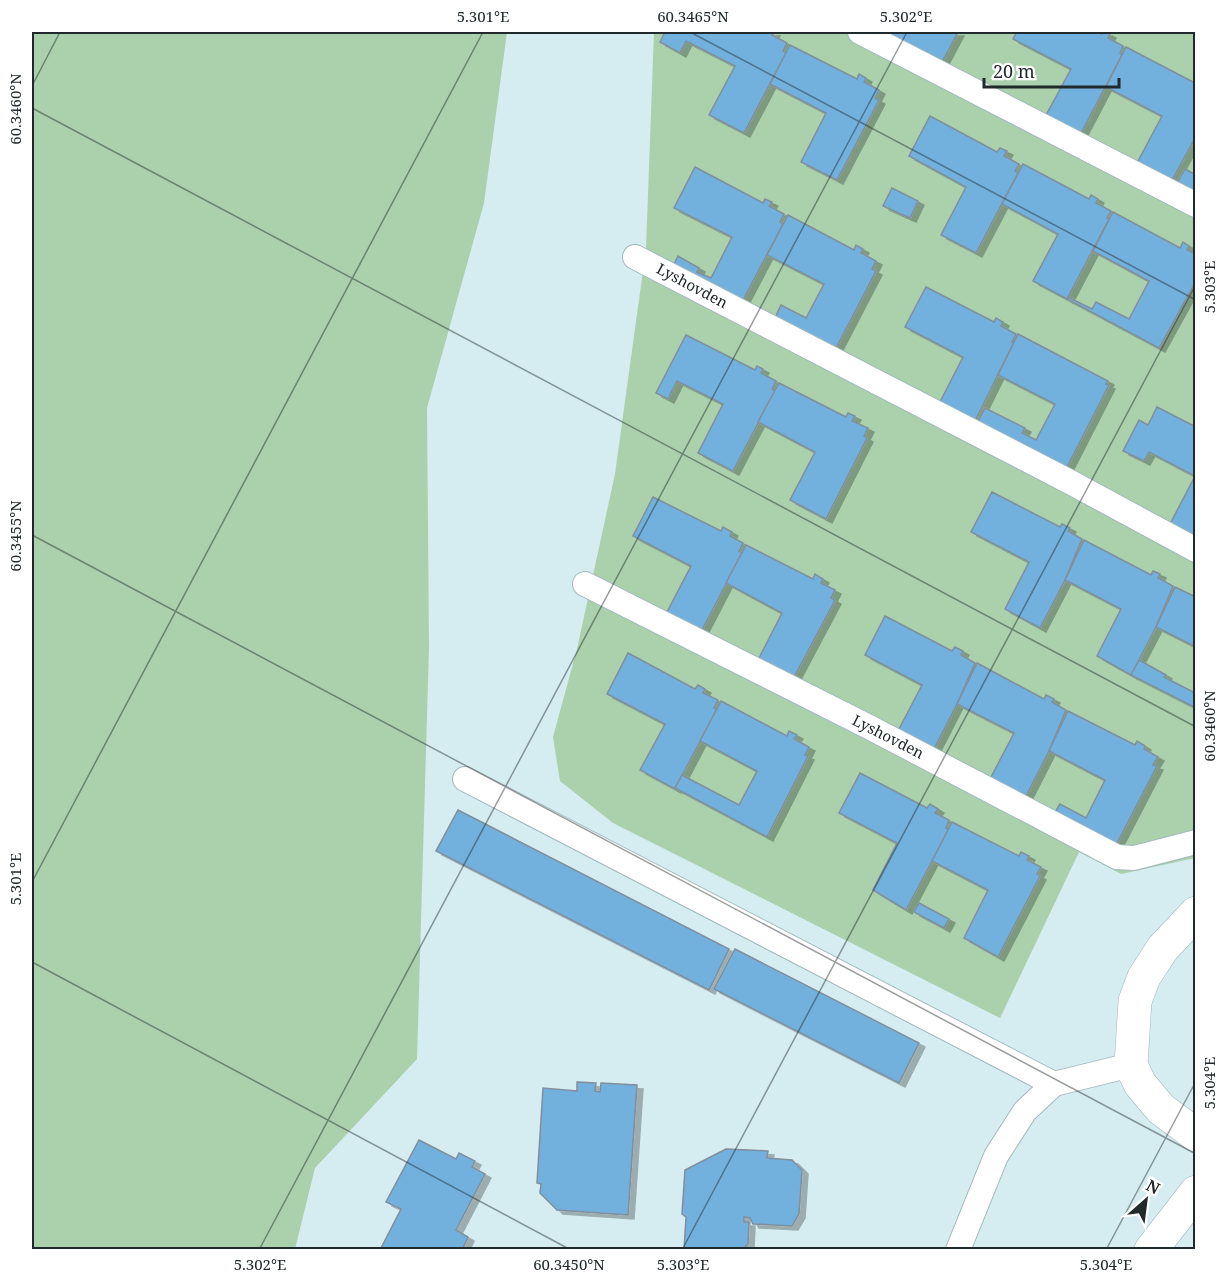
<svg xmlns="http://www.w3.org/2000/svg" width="1227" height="1281" font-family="'Noto Serif',serif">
<defs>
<filter id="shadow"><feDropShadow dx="6" dy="4" stdDeviation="0" flood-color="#0004"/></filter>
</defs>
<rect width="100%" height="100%" fill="#d5ecf0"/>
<g fill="#aad0ac">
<path d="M32 32H507L484 203 427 408 429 647 417 1059 315 1168 295 1249H32Z"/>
<path d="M654 32H1195V858L1121 874 1079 852 1000 1018 613 823 560 781 553 737 577 649 615 474 646 249Z"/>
</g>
<g fill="#72b0de" stroke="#808f9b" stroke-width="1.5" filter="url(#shadow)">
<path d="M665 32H774L772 35 787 43 783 51 786 53 744 133 709 115 735 66 686 41 680 53 660 42Z"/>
<path d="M879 32H958L941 64Z"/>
<path d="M1017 32H1096L1102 34 1103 32H1106L1110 34 1108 38 1123 46 1120 53 1122 55 1080 135 1045 117 1071 69 1013 39Z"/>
<path d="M790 45 857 79 859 74 866 78 864 82 879 90 875 98 879 100 837 180 801 162 826 113 770 84Z"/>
<path d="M1126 47 1193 82 1196 78V136L1171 182 1136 165 1162 116 1106 87Z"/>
<path d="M930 116 997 152 1000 148 1007 151 1004 156 1019 164 1015 171 1018 173 976 253 941 235 966 187 909 156Z"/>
<path d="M1023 164 1089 199 1091 195 1098 199 1096 203 1111 211 1107 218 1109 219 1067 299 1033 281 1058 234 1002 204Z"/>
<path d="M695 167 763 203 765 199 772 202 769 206 784 214 780 222 783 224 741 304 672 268 678 256 699 268 697 272 711 278 732 237 674 208Z"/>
<path d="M1185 169 1196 175V195L1176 185Z"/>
<path d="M892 188 918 201 910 218 883 206Z"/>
<path d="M1113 212 1180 248 1183 242 1189 246 1187 250 1196 254V281L1159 348 1067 299 1068 297 1092 309 1096 302 1129 319 1149 281 1093 251Z"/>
<path d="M788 215 854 250 856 245 863 249 861 253 876 261 872 269 876 271 834 352 774 320 781 305 806 318 824 284 767 255Z"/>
<path d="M926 287 994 322 996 318 1003 322 1001 326 1016 334 1012 342H1014L974 423 939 404 963 357 905 327Z"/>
<path d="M1018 334 1108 381 1106 384 1109 385 1065 471 976 425 985 408 1025 428 1022 433 1036 440 1055 404 998 375Z"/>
<path d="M686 335 755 370 757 366 763 369 761 373 776 381 772 389 775 391 733 471 698 453 723 404 677 381 668 399 656 393Z"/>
<path d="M779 383 846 417 848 413 855 416 852 421 868 428 864 436 867 438 826 519 790 500 815 452 758 422Z"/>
<path d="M1157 407 1196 427V537L1170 524 1195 476 1149 452 1144 461 1123 451 1139 420 1148 425Z"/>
<path d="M992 492 1060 527 1062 524 1070 528 1068 531 1082 539 1065 580 1040 628 1005 609 1029 562 971 532Z"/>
<path d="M653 497 721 531 723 527 732 532 730 536 743 543 739 551 742 553 701 632 666 614 691 566 633 536Z"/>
<path d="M1084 540 1151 575 1153 571 1160 574 1158 578 1173 586 1156 627 1131 675 1097 656 1121 609 1065 580Z"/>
<path d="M746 545 813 579 815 574 823 579 821 583 835 590 831 598 835 600 792 681 758 660 782 613 726 583Z"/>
<path d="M1175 587 1196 597V647L1156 627Z"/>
<path d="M885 616 952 651 955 647 963 651 961 655 975 663 957 704 932 753 897 733 922 685 865 655Z"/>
<path d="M628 653 695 689 698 685 705 689 703 693 718 700 714 708 717 709 675 789 640 770 665 724 607 694Z"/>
<path d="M1139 660 1166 675 1164 677 1193 692 1196 688V708L1131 675Z"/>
<path d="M977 663 1044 699 1046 695 1054 699 1052 702 1066 710 1049 751 1024 800 989 781 1014 733 957 704Z"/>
<path d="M721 701 787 736 789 731 797 735 794 739 809 747 805 755 808 756 767 837 675 788 682 775 739 805 757 771 700 741Z"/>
<path d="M1068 711 1135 745 1137 741 1145 746 1144 749 1158 757 1153 765 1157 766 1115 847 1054 814 1060 804 1086 818 1105 780 1049 751Z"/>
<path d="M860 773 927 808 930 804 938 809 935 813 949 820 946 828 949 829 906 910 873 890 897 843 839 813Z"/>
<path d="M458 810 729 949 709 990 436 851Z"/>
<path d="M952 822 1019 856 1021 852 1029 856 1027 860 1041 867 1037 874 1040 876 998 957 964 938 988 890 932 861Z"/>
<path d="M919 903 949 919 944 928 914 912Z"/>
<path d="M735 949 919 1043 899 1083 714 989Z"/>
<path d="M577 1082 596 1083 595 1091 600 1092 601 1083 637 1085 628 1215 557 1210 540 1193 541 1184 537 1183 543 1088 577 1091Z"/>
<path d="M419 1140 456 1159 459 1153 475 1161 472 1167 485 1174 456 1230 468 1237 462 1250H380L401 1209 386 1202Z"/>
<path d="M726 1149 768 1151 767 1158 792 1160 802 1170 799 1214 792 1226 753 1224 750 1218 744 1217V1222H749L748 1244 742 1250H684L686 1217 682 1214 685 1170Z"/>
</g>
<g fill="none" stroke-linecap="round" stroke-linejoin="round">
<defs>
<g id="lane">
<path d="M860 32 1196 205"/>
<path d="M635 257 1072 483 1196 550"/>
<path d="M585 584 869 727 1117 857 1134 858 1196 842"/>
<path d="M465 779 1054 1084 1131 1065"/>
<path d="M958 1250 996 1156 1025 1111 1054 1084"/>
</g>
<path id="street" d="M1196 913 1163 948 1144 977 1135 1001 1131 1065 1140 1084 1161 1109 1196 1135"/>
<path id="secondary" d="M1151 1250 1196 1192"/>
</defs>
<use href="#lane" stroke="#a2b8bc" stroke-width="26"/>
<use href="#street" stroke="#a2b8bc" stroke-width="34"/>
<use href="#secondary" stroke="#a2b8bc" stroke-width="34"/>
<use href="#lane" stroke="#fff" stroke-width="24"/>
<use href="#street" stroke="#fff" stroke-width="33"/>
<use href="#secondary" stroke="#fff" stroke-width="33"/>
</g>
<path fill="none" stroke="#20292b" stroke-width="1.5" stroke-opacity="0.45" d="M690 32 1196 300M32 86 60 32M32 108 1196 727M32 535 1196 1154M32 882 483 32M32 962 571 1250M259 1250 907 32M682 1250 1196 284M1106 1250 1196 1081"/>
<g text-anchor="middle" stroke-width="6" stroke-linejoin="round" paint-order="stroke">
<g font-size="15" fill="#20292b" stroke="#fff">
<text transform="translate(692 286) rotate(28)" y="5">Lyshovden</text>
<text transform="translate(888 737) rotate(27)" y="5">Lyshovden</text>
</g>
</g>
<rect width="1227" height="1281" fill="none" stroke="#ffffff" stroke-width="66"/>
<g transform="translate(1146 1200) rotate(28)" stroke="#ffffff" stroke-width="4.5" paint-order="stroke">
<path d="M0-4.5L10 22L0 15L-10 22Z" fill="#20292b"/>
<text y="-9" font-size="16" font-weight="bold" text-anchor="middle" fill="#20292b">N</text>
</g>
<path d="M984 78v9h135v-9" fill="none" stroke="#20292b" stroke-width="3"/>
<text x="993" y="78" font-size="18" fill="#20292b" stroke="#ffffff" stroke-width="4.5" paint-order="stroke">20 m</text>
<rect x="33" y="33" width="1161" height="1215" fill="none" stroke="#20292b" stroke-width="2"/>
<g font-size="15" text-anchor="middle" fill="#20292b">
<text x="483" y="22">5.301°E</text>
<text x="693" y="22">60.3465°N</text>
<text x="906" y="22">5.302°E</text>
<text transform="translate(16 109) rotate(-90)" y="5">60.3460°N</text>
<text transform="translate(1210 287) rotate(-90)" y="5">5.303°E</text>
<text transform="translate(16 536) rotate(-90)" y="5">60.3455°N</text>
<text transform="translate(1210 726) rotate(-90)" y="5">60.3460°N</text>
<text transform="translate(16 879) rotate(-90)" y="5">5.301°E</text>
<text transform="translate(1210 1083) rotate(-90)" y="5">5.304°E</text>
<text x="260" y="1270">5.302°E</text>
<text x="569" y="1270">60.3450°N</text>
<text x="683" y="1270">5.303°E</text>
<text x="1106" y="1270">5.304°E</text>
</g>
</svg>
